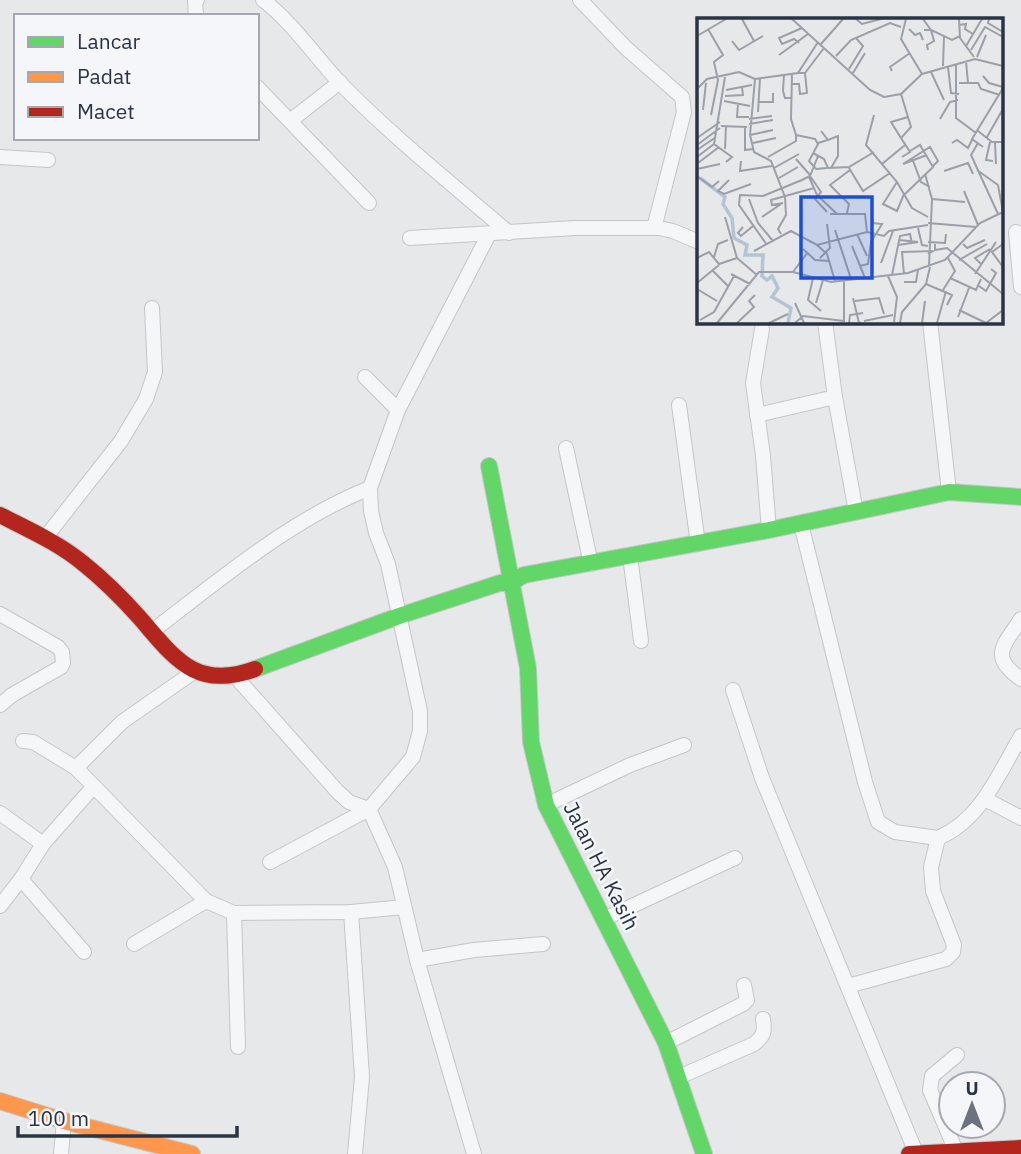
<svg xmlns="http://www.w3.org/2000/svg" width="1021" height="1154" font-family="'IBM Plex Sans',sans-serif">
<rect width="100%" height="100%" fill="#e6e8ea"/>
<g fill="none" stroke-linecap="round" stroke-linejoin="round">
<defs>
<g id="street">
<path d="M263 0C293 23 314 55 340 83 393 137 452 184 509 233"/>
<path d="M580 0 626 48 682 97 684 112 654 228"/>
<path d="M196 16 195 2 197 0"/>
<path d="M257 87 369 203"/>
<path d="M290 121 340 82"/>
<path d="M0 157 48 160"/>
<path d="M1016 232 1021 287"/>
<path d="M410 238 575 228H659L673 231 699 242"/>
<path d="M825 322 835 397 856 512"/>
<path d="M930 322 949 492"/>
<path d="M762 329 753 383 763 456 769 530"/>
<path d="M679 405 698 544"/>
<path d="M398 410 489 234"/>
<path d="M757 415 835 397"/>
<path d="M566 448 591 564"/>
<path d="M801 524 865 782 878 822 895 832 938 838"/>
<path d="M45 538 121 441 146 399 155 372 152 308"/>
<path d="M630 556 641 641"/>
<path d="M0 614 58 647 62 652 63 663 61 667 12 695 0 705"/>
<path d="M1021 619C1003 646 989 657 1021 679"/>
<path d="M151 632C220 580 289 520 370 488"/>
<path d="M235 676 337 791 349 802 369 809 395 867 417 960 474 1154"/>
<path d="M733 690 762 778 916 1153"/>
<path d="M23 741 33 742 76 768 206 901 234 913 351 912 404 907"/>
<path d="M76 768 122 722 195 671"/>
<path d="M985 799 1021 818"/>
<path d="M546 805 630 765 684 745"/>
<path d="M0 813 43 844"/>
<path d="M270 862 369 809 413 757 420 731V711L388 564 376 533 371 511 370 488 398 410 365 377"/>
<path d="M21 879 84 952"/>
<path d="M0 906 21 879 43 844 94 786"/>
<path d="M351 912 362 1077 355 1154"/>
<path d="M234 913 238 1047"/>
<path d="M604 919 735 858"/>
<path d="M134 944 206 901"/>
<path d="M417 960 474 950 543 944"/>
<path d="M848 986 946 959 953 952 954 945 933 891 931 867 938 838C981 820 999 773 1021 736"/>
<path d="M666 1043 743 1004 747 1000 744 985"/>
<path d="M679 1077 754 1044C764 1036 765 1032 763 1019"/>
<path d="M956 1151 930 1090 932 1076 957 1055"/>
<path d="M61 1154 64 1121"/>
</g>
<g id="fast">
<path d="M489 466 528 668 531 742 546 805 666 1043 704 1154"/>
<path d="M255 669 399 616 500 583H510L524 575 769 530 949 492 1021 497"/>
</g>
<path id="slow" d="M0 1101 64 1121 192 1154"/>
<g id="jam">
<path d="M0 515C29 530 59 543 84 564 104 580 122 598 139 617 174 657 195 691 255 669"/>
<path d="M909 1154 1021 1148"/>
</g>
</defs>
<use href="#street" stroke="#c4c6c8" stroke-width="16"/>
<use href="#fast" stroke="#c4c6c8" stroke-width="18"/>
<use href="#slow" stroke="#c4c6c8" stroke-width="18"/>
<use href="#jam" stroke="#c4c6c8" stroke-width="18"/>
<use href="#street" stroke="#f5f6f7" stroke-width="14"/>
<use href="#fast" stroke="#63d668" stroke-width="16"/>
<use href="#slow" stroke="#ff974d" stroke-width="16"/>
<use href="#jam" stroke="#b3261e" stroke-width="16"/>
</g>
<g text-anchor="middle" stroke-width="5" stroke-linejoin="round" paint-order="stroke">
<g font-size="21" fill="#2b3445" stroke="#f4f6f9">
<text transform="translate(601 866) rotate(63)" y="7">Jalan HA Kasih</text>
</g>
</g>
<g transform="translate(697 18)">
<rect width="306" height="306" fill="#e6e8ea"/>
<path fill="none" stroke="#b4c4d5" stroke-width="3.5" d="M3 160 28 179 26 186 35 200 37 220 50 227 48 237H66L65 258 70 262 75 258 81 270 75 279 94 290 91 305"/>
<path fill="none" stroke="#9ba0a8" stroke-width="2" d="M45 1 57 23M95 1 173 72 187 79 204 76 225 56 278 41 306 48M159 1 165 6 184 1M209 1 204 21 225 56M226 1 234 12 255 22 263 18M262 1 263 20 277 39M292 1 291 5 306 14M262 7 269 6 268 11 276 16M11 11 26 37 17 44 21 62 14 97M212 11 218 17 223 15 226 22M227 12H234L237 23 230 27 231 32M0 18 29 1M35 23 42 32 66 18M102 25 97 21 85 26 82 20 105 10M124 26 146 1M269 28 285 1M274 32 288 9 306 19M82 37 111 16M139 38 154 22 193 5 204 9M280 39 289 17M269 43 271 65M259 47V100L279 115M246 48 247 18M251 49 254 75 262 76M152 51 166 28 159 20M195 53 193 49 213 35M234 54 247 82M108 55 127 30M156 55 168 35M95 56 94 101 99 117M87 57 86 73 88 80H94M286 58 292 65 306 69M28 59 17 126 35 139 29 144M58 61 53 117 57 134 74 143 88 179 89 197 81 211 84 216M58 61 101 55 121 24M262 65H281L284 71 303 77M94 66H102L103 76 110 75 108 55H101M0 71 10 61 42 54 58 61M29 72 55 67M204 76 214 109 204 120 213 134 205 139M28 78 46 77 45 69M27 83 53 88M62 84H76V75M41 86 40 99H52M6 92 9 65M61 94 63 60M177 97 169 127 200 164 215 190 231 199M52 101 75 98M243 101 253 84 261 82M52 106 76 102M24 108 50 109M48 109V132L56 131M281 113 295 124H306M53 117 76 112M99 117 118 121 121 126 112 143 119 151 130 150M290 119 306 91M0 120 23 104M204 120 194 104 211 99M131 122 141 118V138L134 150M293 124 289 142 296 143M56 125 79 120M121 125 131 122 124 113M255 125 260 122 271 130 275 122M281 125 274 137 301 196M298 125 299 146M0 127 23 110M286 129 275 121 306 70M28 131 29 108M0 132 19 119M116 135 127 141 131 150 152 149 177 134M0 139 17 126M71 139 99 123V117M215 140 224 164 233 169M99 141 113 157M44 143 43 153 75 148M1 145 22 129M185 146 208 127M206 146 233 129 241 143 236 148M206 146 230 137M77 150 102 136M152 150 166 173 193 155M0 151 23 146M280 152 301 167 306 194M247 153 271 145 276 156M228 156 235 181 232 248M0 158 15 169 22 163M113 158 124 174 118 181 130 194M112 159 120 177 140 196M82 160 101 149M32 162 21 173 27 176 54 166M200 164 186 186 200 193 207 176M267 173 281 207M208 176 236 149 223 127 213 133M52 181 61 205 76 223M235 181 268 184M86 185 75 187 74 182 117 170M150 195 152 186 133 167 153 152M133 196H168L170 214M28 199 40 240 60 257M65 199 84 186M231 205 279 209M46 209 41 215 44 218 56 208M221 210 225 227 231 228M138 212 154 261M160 216 170 238M231 224 248 225 249 216M238 226V232L250 230 306 276M266 226 270 230 288 222M306 226 295 234 306 249M70 227 42 187 43 177 66 178 105 162 113 158 121 138M120 227 130 236 138 263M201 227 221 224 202 222M155 228 168 260M106 231 118 242 132 243M57 233 94 213 120 227 170 214 187 218 192 213 231 207M17 239 21 226 31 222M0 240 12 234 22 246 40 240M123 240 133 230 130 206M262 242 290 226M184 245 196 213M285 247 278 240 293 231M163 248 171 246 174 224 185 206 176 205 175 196M15 252 31 268M96 254 111 234M34 256 53 266M207 256 205 234 236 233 231 236M278 256 299 224M195 257 203 218 213 216 215 226M191 258 200 279 197 304M116 260 111 282 124 293M253 260 279 272 284 261M147 262V304M207 264H219L221 252M0 265 22 247M229 266 255 277 250 287M282 268 289 273 299 255 294 251M0 271 20 283M246 272 258 253 251 240M156 280 162 305M158 283 182 280 187 296M98 285 107 305M119 285 126 262M262 292 289 305 306 292M261 299 272 270M3 302 17 294 37 258M167 303 196 297M20 305 62 254H96L134 264 211 255 248 242 283 205 306 194M40 305 57 289 52 283 58 277M72 305 91 296M98 305 106 298 147 303M152 305 153 297 166 295M203 305 205 294 229 266 233 249M225 305 228 283M240 305 249 273"/>
<path fill="#1d4ed8" fill-opacity="0.15" stroke="#1d4ed8" stroke-width="3.5" d="M104 179H175V260H104Z"/>
<rect width="306" height="306" fill="none" stroke="#2b3445" stroke-width="3.5"/>
</g>
<rect x="14" y="14" width="245" height="126" fill="#f4f6f9" stroke="#a4a8b1" stroke-width="2"/>
<rect x="28" y="37" width="35" height="10" fill="#63d668" stroke="#a4a8b1" stroke-width="2"/>
<text x="77" y="49" font-size="21" fill="#2b3445">Lancar</text>
<rect x="28" y="72" width="35" height="10" fill="#ff974d" stroke="#a4a8b1" stroke-width="2"/>
<text x="77" y="84" font-size="21" fill="#2b3445">Padat</text>
<rect x="28" y="107" width="35" height="10" fill="#b3261e" stroke="#a4a8b1" stroke-width="2"/>
<text x="77" y="119" font-size="21" fill="#2b3445">Macet</text>
<g transform="translate(972 1105)"><circle r="33" fill="#f4f6f9" stroke="#a4a8b1" stroke-width="2"/>
<path d="M0-5L12 26L0 18L-12 26Z" fill="#6c737f"/>
<text y="-10" font-size="19" font-weight="bold" text-anchor="middle" fill="#2b3445">U</text>
</g>
<path d="M18 1126v10h219v-10" fill="none" stroke="#2b3445" stroke-width="3.5"/>
<text x="28" y="1126" font-size="21" fill="#2b3445" stroke="#f4f6f9" stroke-width="5" paint-order="stroke">100 m</text>
</svg>
